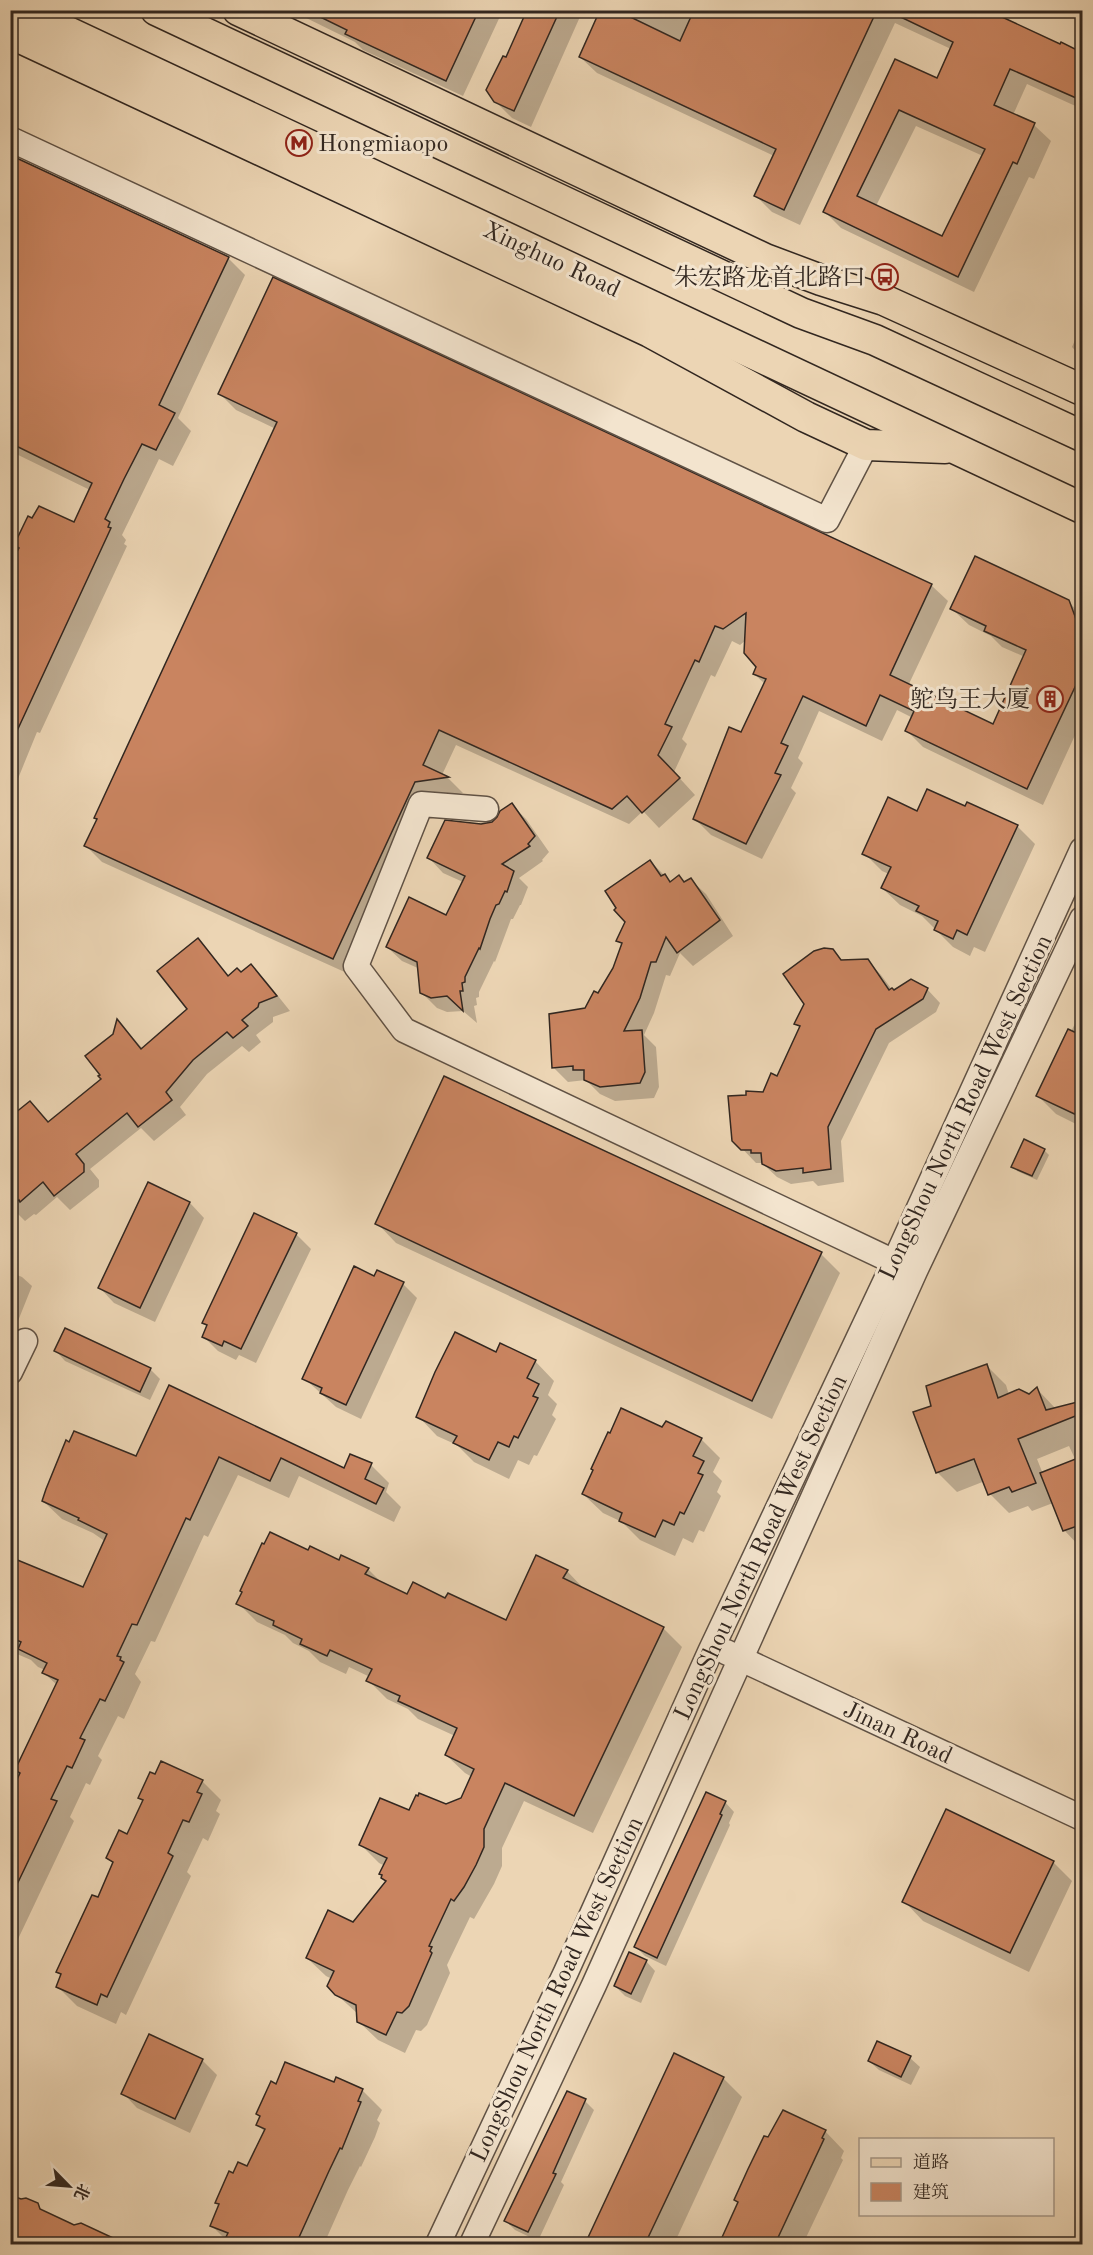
<svg xmlns="http://www.w3.org/2000/svg" width="1093" height="2255" font-family="'Old Standard TT','Noto Serif SC',serif">
<rect width="100%" height="100%" fill="#ecd5b4"/>
<filter id="stains"><feTurbulence type="fractalNoise" baseFrequency=".00333" numOctaves="4"/><feColorMatrix values="0 0 0 0 .2 0 0 0 0 .09 0 0 0 0 .02 0 0 0 .5 -.17"/></filter>
<radialGradient id="worn" r=".72"><stop offset=".6" stop-color="#630" stop-opacity="0"/><stop offset="1" stop-color="#630" stop-opacity=".3"/></radialGradient>
<g fill="#0003" fill-rule="evenodd">
<path d="M290 10H503L463 96 363 50 355 42Z"/>
<path d="M525 10H583L531 127 512 118 495 101 507 59 528 12Z"/>
<path d="M602 10H985L1082 54V109L1027 84 1013 115 1034 125 1051 141 1034 179 1029 177 974 292 841 228 825 212 896 61 938 80 951 49 895 23 800 225 772 212 756 196 774 156 597 73 580 57ZM916 126 983 156 943 238 876 206Z"/>
<path d="M10 156 228 258 245 275 178 418 191 431 173 466 159 459 122 535 126 540 124 544 127 546 40 733 37 732 15 786 12 785 10 788V569L20 549 16 545 75 524 90 490 10 451Z"/>
<path d="M1082 324V358L1072 347Z"/>
<path d="M220 394 931 585 948 601 908 686 994 726 1025 657 1002 647 991 636 969 625 952 609 1068 601 1082 616V720L1043 805 923 747 907 731 913 718 897 710 882 741 819 711 798 758 803 763 791 788 796 793 762 859 711 835 695 819 742 734 765 684 754 674 758 666 746 640 740 645 732 641 715 677 711 675 682 739 687 744 674 772 695 795 659 828 643 811 629 824 456 745 442 775 448 778 463 793 431 798 349 974 102 862 86 846 276 429 236 410Z"/>
<path d="M512 805 526 819 549 852 542 860 543 861 519 878 528 887 521 905H520L513 919H511L495 962 494 961 479 992V997L476 998 477 1005 474 1006 477 1023 463 1011 447 1012 437 1008 422 993 420 969 402 961 387 947 447 917 463 882 443 873 429 858 481 826 492 823Z"/>
<path d="M966 808 1017 826 1035 844 985 952 974 947 970 956 953 947 922 916 900 905 882 888 889 874 882 871 864 853 917 813Z"/>
<path d="M650 861 671 882 685 883 691 880 706 894 733 936 693 966 680 953 670 976 666 975 654 1013 644 1035 656 1047 659 1087 654 1098 615 1101 600 1094 586 1080 568 1082 554 1068 585 1009 599 995 614 969 622 945 618 940Z"/>
<path d="M198 940 230 977 241 974 251 966 266 981 290 1011 273 1017V1022L256 1035 261 1042 249 1052 242 1046 207 1074 180 1107 186 1115 154 1141 141 1128 90 1169 99 1180V1187L70 1210 57 1197 36 1215 34 1214 25 1221 10 1206 29 1102 49 1123 103 1079 118 1021 143 1049 189 1009Z"/>
<path d="M833 951 843 961H868L881 975 893 991 927 989 940 1003 936 1012 889 1043 841 1141 844 1182 818 1186 813 1181 791 1184 777 1177 762 1163H756L734 1140 764 1093 777 1078 801 1028 796 1024Z"/>
<path d="M1082 1010V1127L1056 1114 1038 1096Z"/>
<path d="M1044 1150 1049 1155 1037 1180 1017 1171 1013 1166Z"/>
<path d="M149 1184 190 1203 204 1218 155 1322 114 1303 100 1288Z"/>
<path d="M254 1215 296 1234 311 1249 256 1363 239 1355 236 1360 218 1351 203 1336 208 1327 204 1323Z"/>
<path d="M377 1223 821 1254 840 1273 772 1419 396 1243Z"/>
<path d="M10 1272 22 1277 32 1286 18 1321 10 1318Z"/>
<path d="M375 1278 403 1284 417 1298 361 1419 336 1407 304 1378Z"/>
<path d="M56 1351 150 1369 160 1379 150 1400 65 1361Z"/>
<path d="M497 1354 535 1361 554 1381 548 1395 557 1404 552 1415 556 1419 537 1456 534 1455 529 1465 518 1460 509 1479 474 1462 457 1445 437 1436 418 1416Z"/>
<path d="M987 1366 1006 1385 1009 1395H1029L1037 1389 1056 1409 1082 1404V1549L1064 1530 1053 1503 1032 1511 1028 1506 1009 1513 990 1494 985 1481 957 1492 937 1472 933 1407ZM1069 1446 1076 1461 1043 1474 1037 1459Z"/>
<path d="M170 1387 344 1470 371 1465 389 1483 386 1492 401 1507 394 1522 299 1476 289 1498 238 1475 208 1537 204 1535 155 1642 151 1641 135 1674 141 1682 124 1719 118 1716 98 1756 102 1760 90 1785 86 1783 70 1817 74 1821 10 1956V1797L21 1774 17 1770 57 1685 44 1673 45 1670 38 1667 31 1660 10 1651V1572L84 1589 106 1542 93 1533 62 1519 43 1501 137 1458Z"/>
<path d="M663 1429 701 1439 720 1458 713 1472 722 1481 717 1492 721 1496 704 1532 699 1530 693 1543 683 1538 675 1556 640 1540 622 1522 603 1513 583 1494Z"/>
<path d="M308 1552 368 1569 383 1584 408 1596 446 1600 507 1622 567 1571 585 1590 663 1628 682 1647 593 1833 524 1801 502 1848V1866L494 1884 474 1919 470 1917 447 1965 450 1973 427 2025 421 2031 416 2030 405 2053 378 2040 358 2021V2014L336 1994 332 1979 326 1976 307 1958 354 1924 387 1883 383 1878 385 1866 379 1863 360 1844 410 1812 446 1806 462 1799 472 1777 465 1773 446 1755 455 1736 418 1719 408 1709 387 1699 368 1680 370 1677 349 1667 346 1674 320 1662 309 1651 293 1643 285 1635 257 1622 238 1603Z"/>
<path d="M202 1781 221 1800 216 1811 220 1814 208 1841 203 1838 187 1872 191 1876 126 2015 121 2012 116 2024 77 2006 57 1986 62 1976 58 1971 98 1899 114 1864 108 1858 128 1836 144 1802 140 1797Z"/>
<path d="M725 1802 734 1812 729 1823 730 1825 666 1966 645 1956 636 1947Z"/>
<path d="M1053 1862 1072 1881 1029 1972 923 1921 904 1901Z"/>
<path d="M646 1961 655 1971 641 2003 625 1996 615 1986Z"/>
<path d="M675 2055 723 2078 742 2097 674 2244H586Z"/>
<path d="M910 2058 920 2067 911 2085 879 2070 869 2061Z"/>
<path d="M202 2060 217 2075 190 2133 137 2108 123 2093Z"/>
<path d="M335 2083 362 2090 382 2110 377 2120 380 2123 375 2137 361 2167 360 2166 348 2190 324 2244H230L211 2225 220 2206 217 2202 234 2175 248 2168 265 2132 258 2125 277 2086Z"/>
<path d="M585 2101 594 2110 561 2182 564 2185 538 2241 515 2230 506 2221Z"/>
<path d="M825 2131 844 2151 841 2158 843 2160 803 2244H720L739 2204 736 2200Z"/>
<path d="M10 2197 37 2205 45 2213 112 2244H10Z"/>
</g>
<g fill="#c98460" stroke="#322720" stroke-width="1.5" fill-rule="evenodd">
<path d="M306 10H479L446 81 345 34 347 30Z"/>
<path d="M527 10H560L514 111 494 102 486 90 503 56 506 57Z"/>
<path d="M600 10H616L680 41 694 10H877L784 210 754 196 776 149 579 57Z"/>
<path d="M886 10H987L1060 44 1061 42 1083 53V101L1010 69 994 105 1035 123 1017 164 1013 162 958 277 823 212 895 59 937 78 953 42ZM899 110 985 149 942 236 857 196Z"/>
<path d="M10 155 229 257 159 405 175 413 156 450 142 444 124 479 105 519 110 522 108 527 111 528 10 746V564L19 548 14 545 28 516 32 518 39 506 74 522 92 483 10 443Z"/>
<path d="M273 277 932 584 890 675 993 724 1026 650 984 631 986 626 950 609 975 556 1069 600 1083 638V670L1027 789 905 731 914 711 880 695 866 726 803 696 781 743 788 746 775 773 781 775 746 844 693 819 729 727 741 732 766 679 753 674 756 667 744 653 746 613 723 629 715 626 699 662 695 660 665 724 672 727 658 755 680 778 642 813 627 796 612 809 439 730 423 765 449 777 415 782 333 959 84 846 97 819 94 818 277 422 218 394Z"/>
<path d="M927 789 965 806 967 802 1018 825 967 935 957 930 953 939 934 930 938 921 916 911 919 906 881 888 891 867 862 854 888 797 917 811Z"/>
<path d="M512 803 535 836 528 844 530 846 502 864 514 871 507 892 505 891 499 904 496 905 490 919 480 949 479 948 465 977V982L462 983 463 991H460L463 1011 447 996 431 998 420 993 417 962 386 947 409 897 446 915 465 876 427 858 445 820 481 824 492 822 497 817 500 811Z"/>
<path d="M650 860 661 876 665 874 670 882 679 875 684 882 691 878 720 920 677 953 666 937 656 962H651L640 998 624 1031 642 1030 645 1072 640 1083 600 1087 584 1080V1070H573V1066L552 1068 549 1014 585 1008 594 991 598 993 613 968 622 943 616 941 625 922 614 910 616 908 605 891Z"/>
<path d="M198 938 228 976 237 968 241 972 251 964 277 996 259 1003 258 1007 242 1020 248 1026 233 1038 227 1032 193 1060 166 1092 172 1100 138 1127 127 1113 76 1154 84 1164V1172L54 1196 43 1182 20 1202 19 1200 10 1207V1117L30 1101 48 1122 101 1079 98 1076 100 1075 85 1056 113 1034 117 1019 141 1049 187 1009 157 971Z"/>
<path d="M824 948 833 949 841 960 868 959 889 990 892 988 894 990 911 979 928 988 923 999 876 1029 828 1127 831 1169 803 1173V1168L776 1171 762 1164 761 1153H751V1150H741L732 1141 728 1096 746 1095V1091L763 1092 771 1073 777 1076 800 1026 794 1024 804 1004 783 974 814 951Z"/>
<path d="M1068 1029 1083 1036V1118L1036 1096Z"/>
<path d="M444 1076 822 1252 752 1401 375 1224Z"/>
<path d="M1024 1139 1045 1149 1032 1176 1011 1167Z"/>
<path d="M148 1182 190 1202 140 1308 98 1288Z"/>
<path d="M254 1213 297 1233 241 1349 224 1341 222 1346 202 1337 207 1325 202 1323Z"/>
<path d="M354 1266 374 1276 377 1270 404 1282 346 1405 320 1393 322 1388 302 1379Z"/>
<path d="M65 1328 151 1368 140 1392 54 1351Z"/>
<path d="M455 1332 496 1352 500 1343 536 1360 527 1378 539 1384 533 1396 538 1398 518 1438 514 1436 509 1447 498 1442 489 1460 453 1443 457 1436 416 1417 435 1372Z"/>
<path d="M987 1364 998 1398 1019 1389 1029 1394 1037 1387 1046 1410 1081 1401 1083 1404V1413L1018 1439 1036 1483 1012 1492 1009 1487 988 1495 974 1459 936 1473 913 1412 931 1406 926 1386Z"/>
<path d="M169 1385 344 1468 350 1454 372 1463 365 1479 384 1488 376 1504 281 1458 270 1481 219 1457 190 1520 186 1518 137 1625 132 1624 117 1656 121 1657 120 1660 124 1662 105 1701 100 1699 80 1738 85 1740 72 1768 67 1766 51 1799 57 1801 10 1899V1794L20 1773 15 1770 58 1680 42 1673 47 1663 18 1649 21 1642 10 1637V1569L15 1559 83 1587 107 1534 78 1520 79 1518 42 1501 46 1489 66 1440 69 1442 74 1431 136 1456Z"/>
<path d="M621 1408 662 1427 666 1421 702 1438 693 1456 704 1461 698 1473 703 1475 684 1514 680 1512 674 1525 663 1520 655 1537 619 1521 622 1513 582 1494 593 1470 591 1469 608 1432 610 1433Z"/>
<path d="M1083 1456V1524L1063 1531 1040 1473Z"/>
<path d="M270 1532 308 1550 310 1546 339 1560 341 1555 369 1568 365 1574 407 1594 413 1582 445 1598 448 1593 506 1620 536 1555 568 1570 563 1578 664 1627 574 1816 505 1783 484 1829V1847L476 1865 464 1887 454 1901 451 1899 429 1946 432 1947 430 1951 432 1953 409 2006 402 2013 397 2012 386 2035 357 2022 356 2005 335 1995 327 1986 334 1971 306 1958 328 1910 353 1922 386 1881 381 1878 382 1875 379 1874 387 1858 359 1845 380 1798 409 1810 416 1795 418 1796 419 1793 446 1804 461 1798 474 1769 445 1755 457 1728 398 1701 400 1696 366 1681 372 1669 330 1650 327 1656 300 1644 302 1639 273 1625 274 1621 236 1604 242 1592 240 1591 262 1543 264 1544Z"/>
<path d="M161 1761 203 1780 197 1792 202 1794 189 1822 183 1820 168 1853 173 1856 107 1997 101 1994 97 2005 56 1987 61 1974 56 1972 92 1895 98 1897 113 1862 106 1858 119 1830 127 1834 143 1800 138 1798 150 1772 155 1774Z"/>
<path d="M706 1792 726 1801 720 1814 722 1815 657 1958 634 1947Z"/>
<path d="M946 1809 1054 1861 1010 1953 902 1902Z"/>
<path d="M629 1952 647 1960 631 1994 614 1986Z"/>
<path d="M149 2034 203 2059 175 2119 121 2094Z"/>
<path d="M877 2041 911 2056 901 2077 868 2061Z"/>
<path d="M674 2053 724 2077 645 2244H585Z"/>
<path d="M285 2062 334 2082 336 2077 363 2089 358 2101 361 2102 342 2149 340 2148 329 2171 296 2244H246L226 2237 228 2233 210 2226 219 2204 215 2203 229 2171 233 2173 238 2162 247 2166 265 2129 256 2125 260 2116 256 2114 271 2081 276 2084Z"/>
<path d="M567 2091 586 2099 553 2173 556 2174 528 2232 504 2221Z"/>
<path d="M783 2110 826 2130 822 2138 824 2139 775 2244H719L738 2202 734 2200 748 2169 764 2136 768 2137Z"/>
<path d="M10 2195 21 2199 26 2198 38 2203 40 2209 70 2223 74 2225 81 2223 126 2244H10Z"/>
</g>
<g fill="none" stroke-linecap="round" stroke-linejoin="round">
<defs>
<g id="minor">
<path d="M10 139 827 520 866 445"/>
<path d="M486 809 421 804 356 966 404 1030 907 1268"/>
<path d="M10 1372 25 1341"/>
<path d="M726 1652 1082 1818"/>
<path d="M438 2244 566 1972 710 1652 894 1263 1082 850"/>
<path d="M472 2244 594 1985 915 1271 1082 919"/>
</g>
<g id="major">
<path d="M21 10 1082 508"/>
<path d="M156 10 801 313 875 340 1082 436"/>
<path d="M238 10 765 259 821 280 884 300 1082 390"/>
<path d="M10 33 650 332 806 417 866 445 945 448"/>
</g>
</defs>
<use href="#minor" stroke="#605245" stroke-width="27"/>
<use href="#major" stroke="#322720" stroke-width="33"/>
<use href="#minor" stroke="#f3e4ce" stroke-width="24"/>
<use href="#major" stroke="#ecd5b4" stroke-width="30"/>
</g>
<defs>
<symbol id="metro-ring" viewBox="-11 -11 22 22"><circle r="9.5" fill="#f3e4ce" stroke="#8f2418" stroke-width="1.5"/><path d="M-5.5 5V-5H-3L0 0L3-5H5.5V5H3V-.5L0 4L-3-.5V5Z" fill="#8f2418"/></symbol>
<symbol id="bus-ring" viewBox="-11 -11 22 22"><circle r="9.5" fill="#f3e4ce" stroke="#8f2418" stroke-width="1.5"/><path d="M-5-6H5V4H4V6H2V4H-2V6H-4V4H-5ZM-3.5-4V0h7V-4ZM-3.5 1.2v1.5H-2V1.2ZM2 1.2v1.5H3.5V1.2Z" fill="#8f2418"/></symbol>
<symbol id="building-ring" viewBox="-11 -11 22 22"><circle r="9.5" fill="#f3e4ce" stroke="#8f2418" stroke-width="1.5"/><path d="M-4-6H4V6H1V3H-1V6H-4ZM-2.5-4.3h1.7v1.8h-1.7ZM.8-4.3h1.7v1.8H.8ZM-2.5-1h1.7V.8h-1.7ZM.8-1h1.7V.8H.8Z" fill="#8f2418"/></symbol>
</defs>
<g fill-rule="evenodd">
<use href="#metro-ring" x="284" y="128" width="30" height="30"/>
<use href="#bus-ring" x="870" y="262" width="30" height="30"/>
<use href="#building-ring" x="1035" y="684" width="30" height="30"/>
</g>
<g text-anchor="middle" stroke-width="6" stroke-linejoin="round" paint-order="stroke">
<g font-size="24" fill="#322720" stroke="#f3e4ce" text-anchor="end">
<text x="318" y="151" text-anchor="start">Hongmiaopo</text>
<text x="866" y="285">朱宏路龙首北路口</text>
<text x="1030" y="707">鸵鸟王大厦</text>
</g>
<g font-size="24" fill="#322720" stroke="#f3e4ce">
<text transform="translate(552 259) rotate(25)" y="8">Xinghuo Road</text>
<text transform="translate(965 1107) rotate(-65)" y="8">LongShou North Road West Section</text>
<text transform="translate(760 1547) rotate(-65)" y="8">LongShou North Road West Section</text>
<text transform="translate(898 1732) rotate(25)" y="8">Jinan Road</text>
<text transform="translate(556 1989) rotate(-65)" y="8">LongShou North Road West Section</text>
</g>
</g>
<rect width="1093" height="2255" fill="none" stroke="#ecd5b4" stroke-width="36"/>
<rect x="12" y="12" width="1069" height="2231" fill="none" stroke="#322720" stroke-width="3"/>
<rect x="18" y="18" width="1057" height="2219" fill="none" stroke="#322720" stroke-width="1.5"/>
<rect x="859" y="2138" width="195" height="78" fill="#f3e4ce" stroke="#a69888" stroke-width="1.5"/>
<rect x="871" y="2158" width="30" height="9" fill="#ecd5b4" stroke="#a69888" stroke-width="1.5"/>
<text x="913" y="2168" font-size="18" fill="#322720">道路</text>
<rect x="871" y="2183" width="30" height="18" fill="#c98460" stroke="#a69888" stroke-width="1.5"/>
<text x="913" y="2198" font-size="18" fill="#322720">建筑</text>
<g transform="translate(69 2186) rotate(115)" stroke="#f3e4ce" stroke-width="4.5" paint-order="stroke">
<path d="M0-4.5L10 22L0 15L-10 22Z" fill="#322720"/>
<text y="-9" font-size="16" font-weight="bold" text-anchor="middle" fill="#322720">北</text>
</g>
<rect width="100%" height="100%" filter="url(#stains)"/>
<rect width="100%" height="100%" fill="url(#worn)"/>
</svg>
